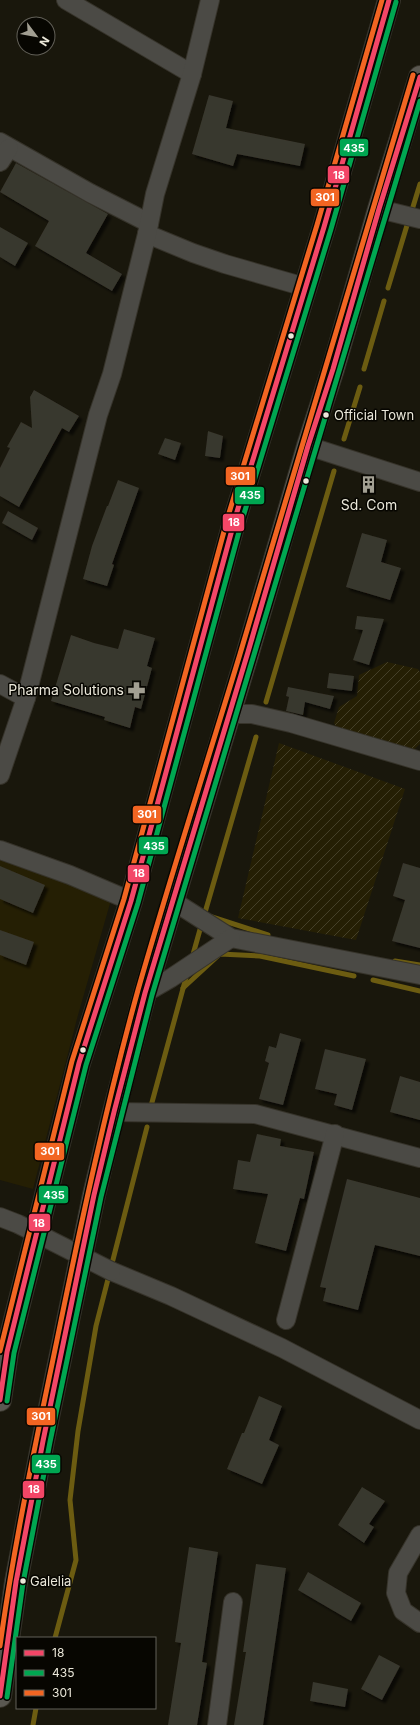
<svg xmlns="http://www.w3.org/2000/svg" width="420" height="1725" font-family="Inter,sans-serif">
<defs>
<pattern id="industrial-furrows" width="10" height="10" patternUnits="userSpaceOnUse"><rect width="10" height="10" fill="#251f04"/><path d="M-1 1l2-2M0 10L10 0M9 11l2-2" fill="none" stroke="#454028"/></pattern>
<filter id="shadow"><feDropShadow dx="3.5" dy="3.5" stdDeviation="1" flood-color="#0009"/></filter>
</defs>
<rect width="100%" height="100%" fill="#19170c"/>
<path fill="#251f04" d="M0 847 111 900 78 1015 33 1189 0 1180Z"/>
<g fill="url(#industrial-furrows)">
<path d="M387 662 418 669 420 672V744L407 756 342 737 334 723 339 707 357 696 359 675Z"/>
<path d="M279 743 405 789 356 940 238 918Z"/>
</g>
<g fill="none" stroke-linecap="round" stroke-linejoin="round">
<g stroke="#6c5c11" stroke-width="5">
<path d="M412 210 420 184"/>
<path d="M388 288 408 222"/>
<path d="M364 369 384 301"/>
<path d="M344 439 360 387"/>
<path d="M266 702 334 471"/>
<path d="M204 916 256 737"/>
<path d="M212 917 268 935"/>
<path d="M192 958 201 926"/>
<path d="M395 961 420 965"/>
<path d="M373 980 420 991"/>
<path d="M183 988 220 954 260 956 354 976"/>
<path d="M151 1106 187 974"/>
<path d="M55 1638 76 1560 70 1500 78 1431 96 1326 147 1127"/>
<path d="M33 1725 36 1708"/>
</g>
</g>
<g fill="#39372d" filter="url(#shadow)">
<path d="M209 95 233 101 226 128 305 144 300 166 237 154 233 166 192 154Z"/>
<path d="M16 163 108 214 86 253 122 274 112 291 35 246 49 221 0 192Z"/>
<path d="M0 227 28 243 15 266 0 257Z"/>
<path d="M34 390 79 416 69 432 62 428 19 507 0 496V468L10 448 7 447 21 422 32 428 30 397Z"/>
<path d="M208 431 223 436 220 458 205 456Z"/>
<path d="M165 438 181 443 175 460 158 454Z"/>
<path d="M118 480 139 488 112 564 114 565 107 586 83 579 92 546 107 506H108Z"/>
<path d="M8 511 38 528 32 540 2 523Z"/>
<path d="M362 533 387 540 381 562 401 568 390 600 346 587Z"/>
<path d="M357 616 384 619 369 665 353 660 363 630 355 629Z"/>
<path d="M124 629 155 638 147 666 152 668 141 709 135 707 130 728 104 720 105 717 51 701 71 635 94 643 118 649Z"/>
<path d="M329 673 354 676 352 691 327 688Z"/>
<path d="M288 687 334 696 330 709 305 702 303 715 286 711 289 697 286 696Z"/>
<path d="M403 863 420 868V948L392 941 405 900 393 896Z"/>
<path d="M0 866 45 885 33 913 0 899Z"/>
<path d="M0 930 34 942 26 965 0 955Z"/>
<path d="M280 1033 301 1039 283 1105 259 1099 269 1063 265 1061 269 1046 276 1048Z"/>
<path d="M325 1049 366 1059 352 1110 334 1105 337 1094 315 1089Z"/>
<path d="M400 1076 420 1082V1120L390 1112Z"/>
<path d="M257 1134 281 1139 280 1146 314 1152 304 1199 300 1198 286 1251 255 1243 268 1194 233 1189 238 1160 250 1162Z"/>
<path d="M347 1179 420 1198V1256L375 1245 358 1310 323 1301 326 1288 320 1287Z"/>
<path d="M259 1396 282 1406 269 1440 279 1445 262 1484 227 1469 242 1433H244Z"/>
<path d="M362 1487 385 1501 369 1524 374 1527 364 1543 338 1525Z"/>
<path d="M189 1547 218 1552 202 1662 207 1663 197 1725H168L181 1643 175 1642Z"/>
<path d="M256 1564 286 1568 263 1725H234L246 1652H243Z"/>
<path d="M308 1572 361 1603 351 1621 298 1590Z"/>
<path d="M379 1655 400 1666 382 1700 361 1689Z"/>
<path d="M313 1682 348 1689 345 1707 310 1701Z"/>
</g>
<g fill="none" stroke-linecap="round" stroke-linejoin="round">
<defs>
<g id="minor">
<path d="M66 0 192 74"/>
<path d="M0 142 90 193 149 223"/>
<path d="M0 162 9 148"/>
<path d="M379 209 420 219"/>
<path d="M147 234 193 253 225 264 305 287"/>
<path d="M308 446 420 482"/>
<path d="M0 684 26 698"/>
<path d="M229 714H252L291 723 420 761"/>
<path d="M0 775 26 698 98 415 112 374 147 234 155 194 192 74 210 0"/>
<path d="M0 850 70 875 131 901"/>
<path d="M173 901 231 938 420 975"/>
<path d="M145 993 171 978 231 938"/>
<path d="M114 1112 255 1114 420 1158"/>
<path d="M0 1217 18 1224"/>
<path d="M111 1271 171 1296 282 1348 420 1420"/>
<path d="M286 1320 335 1134"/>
<path d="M420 1535 398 1573 396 1593 403 1611 420 1623"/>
<path d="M217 1725 233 1602"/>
</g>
<g id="highway">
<path d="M0 1400 7 1352 79 1063 131 901 236 515 324 227 389 0"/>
<path d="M0 1696 16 1582 43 1441 94 1195 114 1112 145 993 248 652 308 446 333 369 379 209 420 77"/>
</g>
</defs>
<use href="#minor" stroke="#36332a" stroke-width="20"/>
<use href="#highway" stroke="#36332a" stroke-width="24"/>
<use href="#minor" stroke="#4b4a45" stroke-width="18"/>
<use href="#highway" stroke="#5a5851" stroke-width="22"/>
<defs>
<path id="minor-bridge" d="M18 1224 111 1271"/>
</defs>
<use href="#minor-bridge" stroke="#36332a" stroke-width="20" stroke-linecap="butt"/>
<use href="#minor-bridge" stroke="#4b4a45" stroke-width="18"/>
<defs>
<g id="bus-1">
<path d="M0 1400 7 1352 79 1063 131 901 236 515 324 227 389 0"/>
<path d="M0 1696 16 1582 43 1441 94 1195 114 1112 145 993 248 652 308 446 333 369 379 209 420 77"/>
</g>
<g id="bus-2">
<path d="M7 1401 14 1353 86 1065 138 903 243 517 331 229 396 2"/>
<path d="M7 1697 23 1583 50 1442 101 1197 152 995 420 101"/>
</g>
<g id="bus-3">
<path d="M0 1351 72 1061 124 899 229 513 317 225 382 0"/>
<path d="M0 1646C14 1543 36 1442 57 1340 81 1223 106 1106 138 990 170 878 206 766 240 654 298 461 354 267 413 75"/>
</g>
</defs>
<use href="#bus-1" stroke="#070601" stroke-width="8"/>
<use href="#bus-2" stroke="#070601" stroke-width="8"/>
<use href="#bus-3" stroke="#070601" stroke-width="8"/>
<use href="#bus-1" stroke="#f34667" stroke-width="5"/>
<use href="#bus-2" stroke="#00a651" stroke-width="5"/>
<use href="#bus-3" stroke="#f26522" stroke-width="5"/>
</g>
<defs>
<symbol id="building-bare" viewBox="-9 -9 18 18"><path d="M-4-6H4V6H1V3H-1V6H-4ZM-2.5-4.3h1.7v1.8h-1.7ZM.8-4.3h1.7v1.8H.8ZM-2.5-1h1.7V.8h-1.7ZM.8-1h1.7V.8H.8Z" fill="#a29f92" stroke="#070601" stroke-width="2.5" paint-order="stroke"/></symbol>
<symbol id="pharmacy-bare" viewBox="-9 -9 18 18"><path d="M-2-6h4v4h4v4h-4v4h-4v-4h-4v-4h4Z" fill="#a29f92" stroke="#070601" stroke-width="2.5" paint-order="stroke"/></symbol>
</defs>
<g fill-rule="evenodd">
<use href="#building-bare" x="356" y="472" width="25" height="25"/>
<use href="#pharmacy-bare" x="124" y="678" width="25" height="25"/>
</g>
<g fill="#ebe8da" stroke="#070601" stroke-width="1.5">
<circle cx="291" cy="336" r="3.5"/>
<circle cx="326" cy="415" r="3.5"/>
<circle cx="306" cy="481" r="3.5"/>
<circle cx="83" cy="1050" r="3.5"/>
<circle cx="23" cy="1581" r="3.5"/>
</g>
<g text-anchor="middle" stroke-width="3" stroke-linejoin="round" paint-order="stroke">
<g font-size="13" fill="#ebe8da" stroke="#070601" text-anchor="start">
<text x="334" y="420">Official Town</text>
<text x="30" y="1586">Galelia</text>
</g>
<g font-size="14" fill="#ebe8da" stroke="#070601">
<text x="369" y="510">Sd. Com</text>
<text x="124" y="695" text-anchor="end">Pharma Solutions</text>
</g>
</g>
<g stroke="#070601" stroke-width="1.5">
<rect x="339" y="138" width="30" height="19" rx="4" fill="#00a651"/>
<rect x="327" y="165" width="23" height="19" rx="4" fill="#f34667"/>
<rect x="310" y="188" width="30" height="19" rx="4" fill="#f26522"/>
<rect x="225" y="466" width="31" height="20" rx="4" fill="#f26522"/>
<rect x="234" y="486" width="31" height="19" rx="4" fill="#00a651"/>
<rect x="222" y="513" width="23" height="19" rx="4" fill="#f34667"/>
<rect x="132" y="805" width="30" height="19" rx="4" fill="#f26522"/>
<rect x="138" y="836" width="31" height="19" rx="4" fill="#00a651"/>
<rect x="127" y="864" width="23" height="19" rx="4" fill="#f34667"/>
<rect x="34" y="1142" width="31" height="19" rx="4" fill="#f26522"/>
<rect x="38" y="1185" width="31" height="19" rx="4" fill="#00a651"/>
<rect x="28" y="1213" width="23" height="19" rx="4" fill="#f34667"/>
<rect x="26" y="1407" width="30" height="19" rx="4" fill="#f26522"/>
<rect x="31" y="1454" width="30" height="20" rx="4" fill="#00a651"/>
<rect x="22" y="1480" width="23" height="19" rx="4" fill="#f34667"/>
</g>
<g font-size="11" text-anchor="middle" font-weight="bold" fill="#fff">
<text x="354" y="152">435</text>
<text x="339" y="179">18</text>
<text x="325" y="201">301</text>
<text x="240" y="480">301</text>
<text x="250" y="499">435</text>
<text x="234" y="526">18</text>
<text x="147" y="818">301</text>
<text x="154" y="850">435</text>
<text x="139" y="877">18</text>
<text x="50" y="1155">301</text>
<text x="54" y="1199">435</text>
<text x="39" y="1227">18</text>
<text x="41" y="1420">301</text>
<text x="46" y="1468">435</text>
<text x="34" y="1493">18</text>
</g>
<rect x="16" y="1637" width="140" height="72" fill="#070601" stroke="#626058"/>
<rect x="24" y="1650" width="20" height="6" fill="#f34667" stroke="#626058"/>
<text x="52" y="1657" font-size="12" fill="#ebe8da">18</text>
<rect x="24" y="1670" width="20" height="6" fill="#00a651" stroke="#626058"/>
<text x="52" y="1677" font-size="12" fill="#ebe8da">435</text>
<rect x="24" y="1690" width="20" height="6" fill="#f26522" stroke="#626058"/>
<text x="52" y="1697" font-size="12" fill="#ebe8da">301</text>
<g transform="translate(36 36) rotate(122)"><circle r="19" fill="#070601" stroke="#626058"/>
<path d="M0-3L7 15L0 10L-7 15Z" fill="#a29f92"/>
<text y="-6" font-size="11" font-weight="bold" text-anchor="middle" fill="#ebe8da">N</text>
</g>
</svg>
